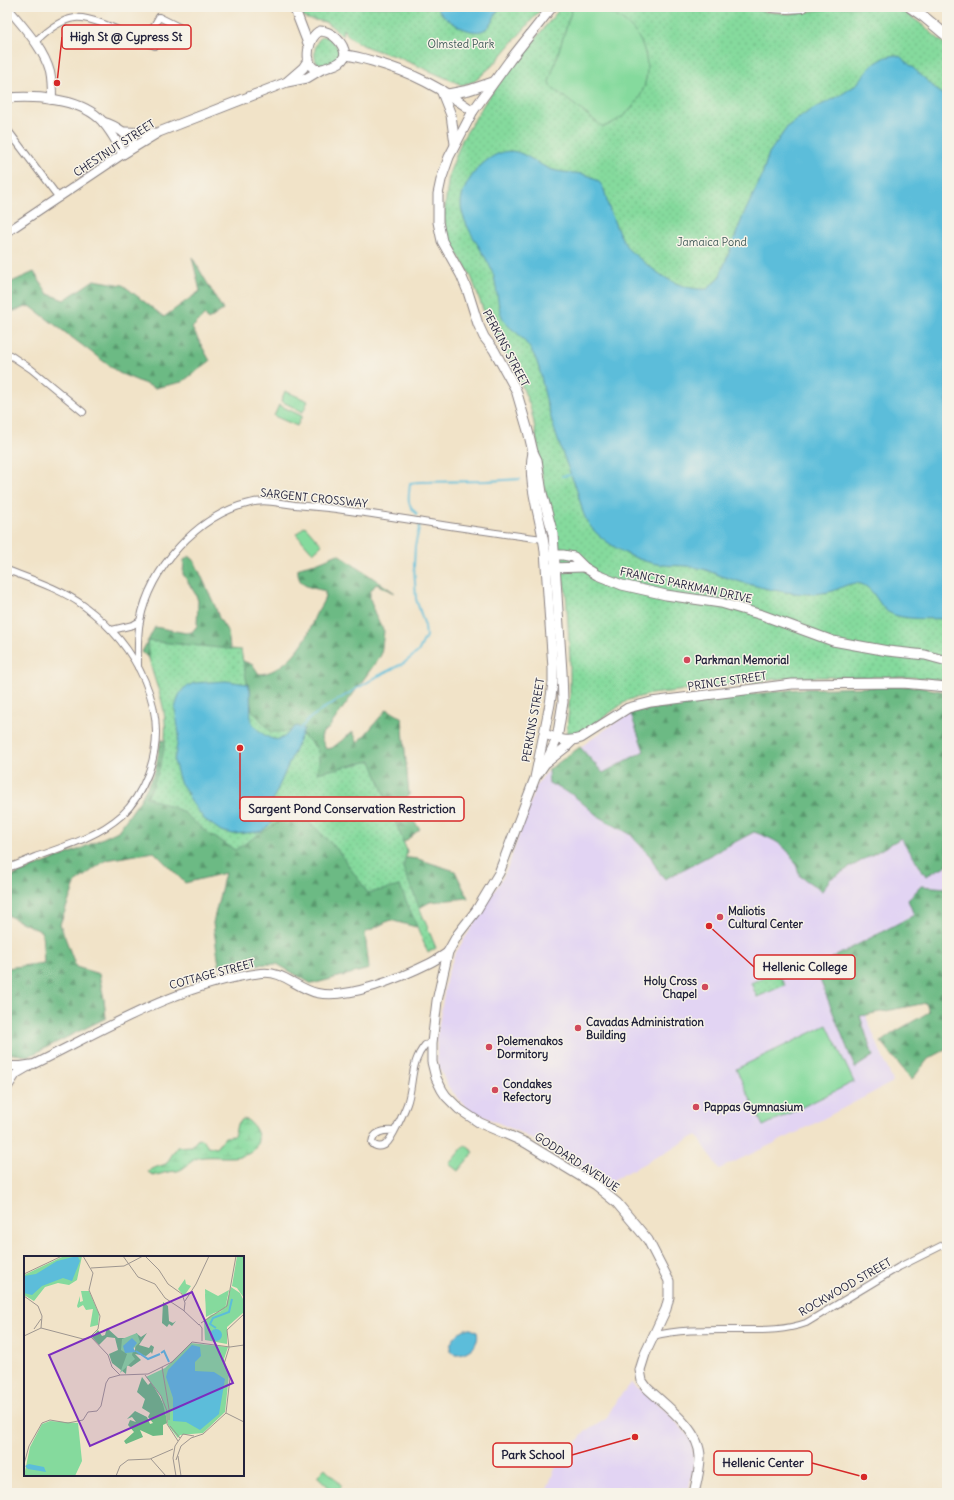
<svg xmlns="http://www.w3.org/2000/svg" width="954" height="1500" font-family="Delius,sans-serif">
<defs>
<pattern id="forest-firs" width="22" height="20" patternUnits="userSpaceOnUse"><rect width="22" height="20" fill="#6cba84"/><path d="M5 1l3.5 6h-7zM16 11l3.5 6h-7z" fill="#58976d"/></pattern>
<pattern id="wetland-marsh" width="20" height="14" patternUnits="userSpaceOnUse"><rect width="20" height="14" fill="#85da9d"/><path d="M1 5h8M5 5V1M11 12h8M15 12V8" fill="none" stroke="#73bb88"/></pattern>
<pattern id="park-dots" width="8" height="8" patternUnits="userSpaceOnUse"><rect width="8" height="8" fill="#85da9d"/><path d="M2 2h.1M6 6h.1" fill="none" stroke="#73bb88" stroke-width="1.8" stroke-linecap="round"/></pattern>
</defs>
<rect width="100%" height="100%" fill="#f7f3e8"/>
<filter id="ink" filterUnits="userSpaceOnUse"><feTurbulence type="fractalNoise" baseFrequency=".025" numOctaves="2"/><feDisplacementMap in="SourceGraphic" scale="8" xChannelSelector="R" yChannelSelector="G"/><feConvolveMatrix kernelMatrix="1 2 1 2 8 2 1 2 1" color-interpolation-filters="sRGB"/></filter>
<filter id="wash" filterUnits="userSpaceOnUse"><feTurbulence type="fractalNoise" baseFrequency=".012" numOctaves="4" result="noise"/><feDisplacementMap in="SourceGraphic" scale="16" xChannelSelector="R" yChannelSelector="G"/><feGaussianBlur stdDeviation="0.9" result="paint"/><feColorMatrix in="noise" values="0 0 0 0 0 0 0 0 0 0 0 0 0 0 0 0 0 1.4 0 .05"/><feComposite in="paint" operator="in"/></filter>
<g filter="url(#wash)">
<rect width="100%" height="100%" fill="#f1e3c8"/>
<g fill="#e2d4f3">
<path d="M868 687 947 699V974L854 987 893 1082 798 1132 719 1169 697 1135 604 1185 572 1161 519 1132 469 1110 447 1086 437 1061V1036L447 975 455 954 503 877 509 864 536 786 548 770 630 712 729 697 799 689Z"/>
<path d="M632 1383 665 1410 686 1433 692 1442 694 1464 688 1493H546L554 1470 585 1432 606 1419 617 1399Z"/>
</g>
<g fill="url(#forest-firs)" stroke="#476e60">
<path d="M192 257 223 310 208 320 205 315 192 328 210 361 182 382 155 388 119 373 30 306 7 313V284L34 272 48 294 64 300 94 280 123 285 164 317 200 291Z"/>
<path d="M338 554 395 593 376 584 370 592V598L375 615 384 631 381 655 328 729 323 732 321 738 326 749 332 748 353 732 358 743 387 709 402 718 409 795 402 807 420 829 403 843 390 823 353 811 355 830 390 856 418 859 455 871 468 898 430 902 419 908 416 927 390 920 365 933 369 969 312 984 277 964 219 965 213 923 225 873 185 883 154 852 106 860 76 882 60 924 76 967 99 974 104 999 106 1018 29 1056 7 1053V968L44 963 42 932 9 916 7 913V878L80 849 118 831 141 799 155 771 161 740 178 742 174 761 180 782 187 792 190 800 207 822 221 831 233 834 257 832 262 831 273 822 270 811 272 802 304 729 297 726 291 730 280 739C269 740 257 731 251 721L250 689 247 684 226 681 194 683 168 677 142 652 155 627 186 633 192 632 197 626 198 601 196 595 183 574 184 560 189 556 194 560 215 606 219 618 228 632 231 656 253 665 259 674C279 674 300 650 308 634 311 628 312 622 315 616 319 607 326 601 325 591 311 587 297 588 298 569L303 566 316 563Z"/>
<path d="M912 686 947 692V865L926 876 901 838 830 879 822 891 800 876C792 849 780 841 754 832L665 879 658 871 651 857 630 834 599 817 573 795 549 783 548 770 580 747 603 773 644 751 630 712 729 697 799 689Z"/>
<path d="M921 886 947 888V1049L928 1059 912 1080 881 1042 893 1033 929 1012 926 1003 860 1016 873 1056 855 1068 815 967 914 915 908 900Z"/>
</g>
<path fill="url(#wetland-marsh)" stroke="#547e6c" d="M243 1119 247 1120C253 1124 259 1132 258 1140 255 1166 214 1153 198 1158 191 1160 187 1167 180 1170 176 1172 172 1171 168 1172 161 1173 155 1178 148 1172L151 1169 166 1164 177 1147 192 1146 198 1139C204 1139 205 1142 208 1146L216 1148 225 1137 233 1136 235 1134 237 1124Z"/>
<g fill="url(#park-dots)" stroke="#547e6c">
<path d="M298 7H543L494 64 475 81 462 85C440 76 419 66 397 57 380 51 353 46 343 29L342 36C337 31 332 26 327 23 313 17 304 25 298 7Z"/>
<path d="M561 7H750L760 11 790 14 841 7H892L907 14 920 23 947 46V683L940 680 909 677H796L651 694 628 700 579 735 570 737 566 735 567 730 570 694V658L566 593 562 574 557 535 544 487 534 423 530 406 517 374 498 342 485 315 471 276 450 241 446 232 444 215 449 174 462 140 487 99Z"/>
<path d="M325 36C332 39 346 52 337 59 333 62 326 64 322 66L316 62C313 53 315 38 325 36Z"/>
<path d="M147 641 241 650 252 710 271 732 297 731C315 745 323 749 317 773L371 761 407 851 403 868 436 948 428 953 400 886 368 893 336 848 297 810 235 850 205 831 182 811 147 797C164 766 171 730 160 695 154 677 148 661 147 641Z"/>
<path d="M777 971 785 985 757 997 751 983Z"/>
</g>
<g fill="#85da9d" stroke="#547e6c">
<path d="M588 8C658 14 669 103 603 127L551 87 549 82 572 9Z"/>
<path d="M285 391 308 401 303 412 281 401Z"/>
<path d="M279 405 302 416 297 426 274 416Z"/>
<path d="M305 526 322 545 313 553 296 534Z"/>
<path d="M827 1025 854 1082 763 1126 736 1069Z"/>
<path d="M465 1145 474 1152 458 1171 449 1164Z"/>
<path d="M325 1468 342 1486 335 1493 317 1476Z"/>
</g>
<g fill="#5cbdda" stroke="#3f708a">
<path d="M436 7H500C495 14 492 26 484 30 470 37 443 19 436 7Z"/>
<path d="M896 55 901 57 947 99V619C931 618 902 621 888 612 877 604 875 589 861 584 851 581 841 588 833 591 825 593 816 594 808 594 778 593 750 585 721 576 713 573 706 569 698 568 687 565 674 566 663 565 640 562 619 552 601 537 580 520 583 506 575 485 563 456 552 426 545 395 542 384 541 372 537 362 533 351 525 341 517 333 512 329 506 325 503 319 496 304 498 286 492 271 485 253 461 224 461 204 461 181 492 145 517 152 530 156 544 169 557 171 571 174 588 171 599 182 605 188 606 197 608 205 613 220 620 237 629 250 653 269 675 291 707 289L719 278 743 216 761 178 769 153 788 126 809 111 839 96 856 85 872 65 886 57Z"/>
<path d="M226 681 247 684 250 689 251 721C256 729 269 742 280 739 287 737 290 729 297 726L304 729 272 802 270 811 273 822 262 831 257 832 233 834 221 831 204 819 190 800 187 792 180 782 174 761 179 734 175 708 179 695 184 688 194 683Z"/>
<path d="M465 1329H471L477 1332C481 1345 466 1355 455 1354L450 1351C449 1342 457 1333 465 1329Z"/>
</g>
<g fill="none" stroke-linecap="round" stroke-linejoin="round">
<g stroke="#5cbdda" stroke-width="2">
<path d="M562 476 571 475"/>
<path d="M417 514C405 502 409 499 410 483L419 482 488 481 520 479"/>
<path d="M301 728 310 718 326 707 378 676 404 663 418 652 426 636 425 626 416 599 414 566 415 546 420 524"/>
</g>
</g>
</g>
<g filter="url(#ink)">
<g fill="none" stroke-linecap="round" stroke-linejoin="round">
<defs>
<g id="minor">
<path d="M159 17 179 27 155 46 145 42Z"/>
<path d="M35 42C45 32 60 20 75 18 93 16 128 35 145 42"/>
<path d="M7 129 59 198"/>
<path d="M7 353 31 369 83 412"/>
<path d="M7 570C33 580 61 589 84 606 135 644 173 710 148 774 142 789 134 804 122 815 97 837 66 846 35 857 26 861 17 865 7 868"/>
<path d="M112 630 133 625 140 621"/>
<path d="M138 667C138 652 137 636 140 621 150 569 197 515 250 503 264 499 280 503 295 505 306 506 317 507 328 508 400 517 472 531 544 539"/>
<path d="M394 1131C383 1130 373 1132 372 1143 375 1147 382 1148 386 1144 392 1139 404 1112 407 1104 412 1090 411 1075 416 1061 418 1055 421 1050 425 1045L432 1043"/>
<path d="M653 1336C680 1329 710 1330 738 1330 761 1330 784 1331 806 1323L899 1267 947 1243"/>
</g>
<g id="tertiary">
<path d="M7 7C23 27 43 47 50 72 52 81 52 91 52 100"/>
<path d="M7 232 123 154"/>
<path d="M7 1066H21L34 1064C107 1028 179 984 261 973 283 970 297 989 317 993 348 1000 402 977 430 963 436 960 442 956 448 952"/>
<path d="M7 1088 16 1074 28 1067"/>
</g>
<g id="secondary">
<path d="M294 7 309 46"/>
<path d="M320 31C332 31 344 43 345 55 342 62 338 64 331 66 326 68 320 71 315 69 303 64 308 36 320 31Z"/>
<path d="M345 55C356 56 365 59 375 62 414 73 440 88 473 111"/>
<path d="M288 81 303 68 309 59"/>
<path d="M441 90 451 115 455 144"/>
<path d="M448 94 469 90 493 82"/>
<path d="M7 98C35 96 77 98 99 118 109 127 117 142 123 154L159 132 287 82 307 78 322 69"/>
<path d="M103 122C117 126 127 133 135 146"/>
<path d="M125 132 155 133"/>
<path d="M533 452C526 481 542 521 545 551L553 668V683L550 704 535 778 499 873 476 911 458 934 448 952 437 1001 432 1043V1062L436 1078 442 1090 446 1096 459 1109 480 1123 506 1134 526 1143 595 1185 617 1203 648 1240 669 1281V1297L666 1309 645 1354 640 1370 642 1381 647 1388C665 1405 700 1430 700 1457 700 1469 697 1481 694 1493"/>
<path d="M549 555H563L574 557 584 567 597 575 622 585 666 595 721 603 762 615 833 641 888 651 925 655 947 661"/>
<path d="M550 568 584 567"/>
<path d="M545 734C558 739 566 743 581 738L628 708 651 702 792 684 903 683 947 687"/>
<path d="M547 762 566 747 572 741"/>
<path d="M537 775 546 762 557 739 563 702 562 672 553 534 542 493 537 460 533 452 528 431 516 390 494 350 484 337 478 324 468 292 461 275 442 241 438 222V194L441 180 449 157 473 111 510 60 552 7"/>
</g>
<g id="trunk">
<path d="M772 7 787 8 802 7"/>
<path d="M910 7 923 16 947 36"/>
</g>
</defs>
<use href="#minor" stroke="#8a8282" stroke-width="8"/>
<use href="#tertiary" stroke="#8a8282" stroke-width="10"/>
<use href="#secondary" stroke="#8a8282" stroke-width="11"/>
<use href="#trunk" stroke="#8a8282" stroke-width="12"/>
<use href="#minor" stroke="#fff" stroke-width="6"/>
<use href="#tertiary" stroke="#fff" stroke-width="8"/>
<use href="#secondary" stroke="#fff" stroke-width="9"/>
<use href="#trunk" stroke="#fff" stroke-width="10"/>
</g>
</g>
<g fill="#d1495b" stroke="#f7f3e8" stroke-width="1.5">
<circle cx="687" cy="660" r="4"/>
<circle cx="720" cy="917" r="4"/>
<circle cx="705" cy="987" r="4"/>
<circle cx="578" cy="1028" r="4"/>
<circle cx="489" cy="1047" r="4"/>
<circle cx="495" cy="1090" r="4"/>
<circle cx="696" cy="1107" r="4"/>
</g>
<g text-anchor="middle" stroke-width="3" stroke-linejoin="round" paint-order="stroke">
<g font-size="11" fill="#405958" stroke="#f7f3e8">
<text x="461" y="48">Olmsted Park</text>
<text x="712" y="246">Jamaica Pond</text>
</g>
<g font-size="11" fill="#22223b" stroke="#f7f3e8">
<text transform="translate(114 148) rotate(-33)" y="4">CHESTNUT STREET</text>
<text transform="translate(506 348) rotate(62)" y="4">PERKINS STREET</text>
<text transform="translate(314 498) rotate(6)" y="4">SARGENT CROSSWAY</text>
<text transform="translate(686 585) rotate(12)" y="4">FRANCIS PARKMAN DRIVE</text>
<text transform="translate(727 681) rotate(-8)" y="4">PRINCE STREET</text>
<text transform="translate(533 720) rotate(-80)" y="4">PERKINS STREET</text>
<text transform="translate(212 974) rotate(-15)" y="4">COTTAGE STREET</text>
<text transform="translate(577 1162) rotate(33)" y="4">GODDARD AVENUE</text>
<text transform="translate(845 1287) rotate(-30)" y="4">ROCKWOOD STREET</text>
</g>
<g font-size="11" font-weight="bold" fill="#22223b" stroke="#f7f3e8" text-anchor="start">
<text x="695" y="664">Parkman Memorial</text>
<text x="728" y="915">Maliotis<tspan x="728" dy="13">Cultural Center</tspan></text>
<text x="697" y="985" text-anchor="end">Holy Cross<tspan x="697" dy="13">Chapel</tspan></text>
<text x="586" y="1026">Cavadas Administration<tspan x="586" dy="13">Building</tspan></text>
<text x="497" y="1045">Polemenakos<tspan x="497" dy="13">Dormitory</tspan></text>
<text x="503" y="1088">Condakes<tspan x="503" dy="13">Refectory</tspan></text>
<text x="704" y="1111">Pappas Gymnasium</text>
</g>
</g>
<g transform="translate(24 1256)">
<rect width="220" height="220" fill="#f1e3c8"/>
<path d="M139 46 144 50 145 65 149 67 152 65 148 70 145 68 143 71 138 67ZM83 72 94 82H104L98 90 111 95 112 77 117 81 123 77 115 89 125 92 127 89 130 91 128 98 127 96 122 100 111 98 117 104 107 111 103 109 102 118 88 107 85 98 94 94 91 82 83 81 75 89 68 81 74 74 78 80 81 79ZM118 121 124 129 127 126 136 141 141 152 143 167 139 169V179L129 180 116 174 119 181 102 188 100 185 110 176 104 169 106 164 112 166 108 161 103 163 111 155 123 161 126 168 129 167 124 161 126 157 118 152 121 143 113 136Z" fill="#6cba84"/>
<path d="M58 0 53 24 45 29 34 27 21 31 10 45 0 39V19L38 1ZM213 0H220V42L213 32 208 30ZM161 23 162 28 167 30 160 40 154 33ZM207 31 216 37 220 45V56L203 71V88L181 84 180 65 187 59 200 54 190 57 182 61 181 33 194 40 205 34 201 53ZM57 35H65L75 58 74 69 66 71 69 53 62 54 59 49 54 52 53 50 56 40V46L59 45ZM113 77 116 86 110 92 108 99 111 103 96 117 103 98 97 94 98 83ZM167 87 204 91 200 103 205 119 201 156 179 177 156 179 154 182 144 169 137 140 122 121 141 112ZM26 165 54 167 58 205 51 220H0L6 191 18 168Z" fill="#85da9d"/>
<path d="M181 38 200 41 197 44V53L183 56ZM187 38 190 41V53L186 56 182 53V42ZM182.5 96a5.5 5.5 0 1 1 11 0a5.5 5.5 0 1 1-11 0Z" fill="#85da9d" fill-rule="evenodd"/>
<path d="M49 1H54L56 5 48 25 39 22 18 30 8 39 0 37V20L12 18 33 5ZM186 79a6 6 0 1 1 12 0a6 6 0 1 1-12 0ZM108 82 113 87 109 92 112 96 101 97 99 90ZM168 89 176 91 177 100 171 106V115L190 116 201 123 195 158 176 174 162 166 149 165V142L142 121 144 114ZM5 208 20 211 22 216 4 213 1 210Z" fill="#5cbdda"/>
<path fill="none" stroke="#5cbdda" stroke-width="2" d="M192 72 186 68 189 62 205 56 208 43M112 95 124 103 136 98M137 97 140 95 145 106"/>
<path fill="none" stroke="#9e9690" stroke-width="1" d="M99 0 114 21 131 28 141 42 159 54M121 0 135 14 144 28 158 38 161 47 160 55M67 12 100 10 119 0M0 18 38 0M0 40 14 50 18 60 17 72 0 80M161 45 172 28 185 0M159 54 175 69M177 67 203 50 212 0M175 68 178 72V85M17 72 59 83 65 82 74 73 76 60 65 34 69 17 59 0M10 73 17 63M67 81 84 99 88 111 96 119M147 107 168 86 206 91 220 89M138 111 145 153V164M121 119 137 140 143 155V168L154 185M202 157 220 166M146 170 156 182M154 200 157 220M127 203 142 220M152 204 157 190 167 182 179 178 202 157 206 122 200 108 205 92 203 74 220 58M0 208 5 190 18 167 26 164 44 167 59 164 64 156 73 155 77 150 82 127 85 122 96 119 124 118 148 106M92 220 96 210 104 204 126 203 149 193M152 220 149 202 151 190 159 178 170 180"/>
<path fill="#7b2cbf" fill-opacity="0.15" stroke="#7b2cbf" stroke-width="2" d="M168 36 209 127 66 190 25 99Z"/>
<rect width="220" height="220" fill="none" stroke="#22223b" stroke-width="2"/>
</g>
<path fill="none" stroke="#d62828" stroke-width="1.5" d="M57 83L62 37M240 748L240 809M709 926L754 967M635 1437L572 1455M864 1477L812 1463"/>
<g fill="#d62828" stroke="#f7f3e8" stroke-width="1.5">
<circle cx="57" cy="83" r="4"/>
<circle cx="240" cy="748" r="4"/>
<circle cx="709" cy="926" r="4"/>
<circle cx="635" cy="1437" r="4"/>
<circle cx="864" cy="1477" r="4"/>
</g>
<g fill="#f7f3e8" stroke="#d62828" stroke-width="1.5">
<rect x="62" y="25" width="129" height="24" rx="4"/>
<rect x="240" y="797" width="224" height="24" rx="4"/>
<rect x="754" y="955" width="101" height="24" rx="4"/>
<rect x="493" y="1443" width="79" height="24" rx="4"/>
<rect x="714" y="1451" width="98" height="24" rx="4"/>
</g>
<g font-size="12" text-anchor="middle" font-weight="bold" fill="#22223b">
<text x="126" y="41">High St @ Cypress St</text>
<text x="352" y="813">Sargent Pond Conservation Restriction</text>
<text x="805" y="971">Hellenic College</text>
<text x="533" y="1459">Park School</text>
<text x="763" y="1467">Hellenic Center</text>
</g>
<rect width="954" height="1500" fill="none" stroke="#f7f3e8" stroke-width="24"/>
</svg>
